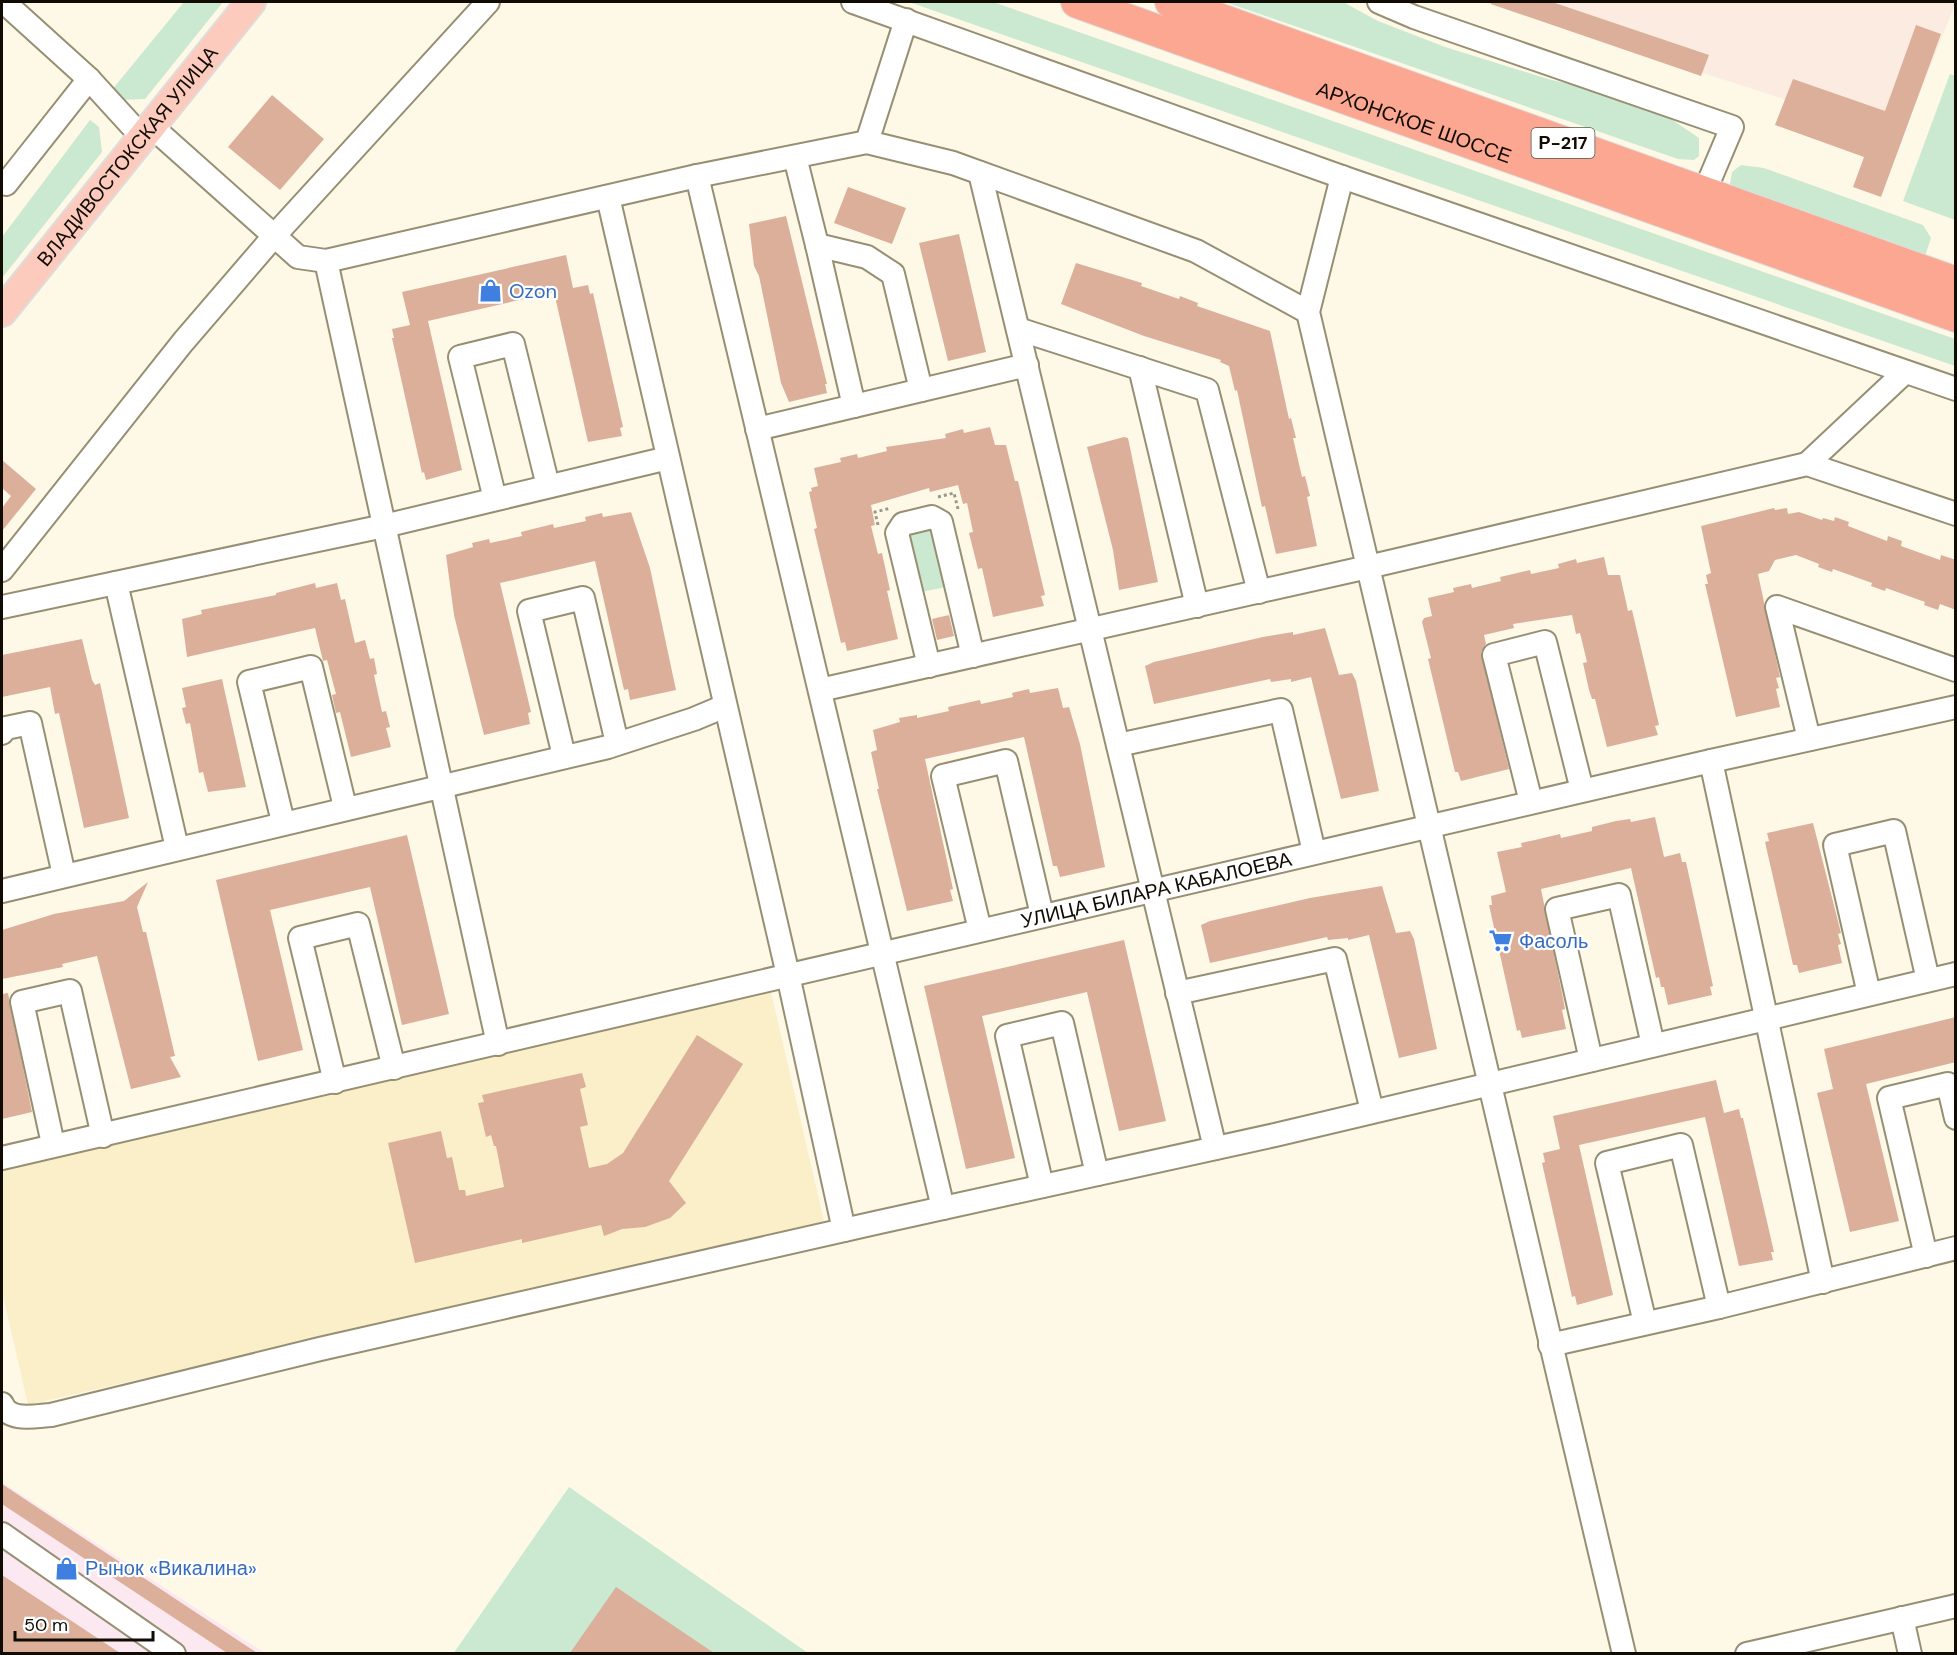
<svg xmlns="http://www.w3.org/2000/svg" width="1957" height="1655" font-family="'DM Sans',sans-serif">
<rect width="100%" height="100%" fill="#fef9e7"/>
<path fill="#fce8f0" d="M2 1482 265 1653H2Z"/>
<path fill="#fcebe0" d="M1482 2H1956L1902 137Z"/>
<path fill="#fbefc9" d="M771 992 824 1221 28 1405 2 1291V1169Z"/>
<g fill="#cbe8d0">
<path d="M184 2H223L145 99 120 100 111 91Z"/>
<path d="M909 2H993L1955 339V366Z"/>
<path d="M1225 2H1343L1378 21 1445 47 1548 79 1603 92 1665 115 1699 138V156L1694 160 1678 159Z"/>
<path d="M1950 74 1956 76 1955 220 1903 201Z"/>
<path d="M90 120 99 127 102 152 2 278V237Z"/>
<path d="M1741 165 1764 168 1923 225 1931 238 1925 256 1762 199 1730 184 1732 172Z"/>
<path d="M931 522 946 587 921 592 906 527Z"/>
<path d="M569 1487 808 1653 453 1654Z"/>
</g>
<g fill="#dbaf9a">
<path d="M1491 2H1552L1709 55 1701 76 1491 4Z"/>
<path d="M1916 25 1941 34 1881 197 1853 187 1864 157 1775 125 1793 79 1885 111Z"/>
<path d="M272 95 324 139 280 190 228 147Z"/>
<path d="M848 187 906 208 892 244 834 223Z"/>
<path d="M786 216 827 384H825L827 393 789 402 781 383 759 276 754 266 749 224Z"/>
<path d="M959 234 986 352 948 361 919 243Z"/>
<path d="M566 255 573 288 588 285 590 294 593 293 623 427 620 428 622 436 588 442 554 292 428 321 462 470 426 480 424 472 422 473 392 338H394L392 329 410 325 402 292Z"/>
<path d="M1076 263 1142 283 1141 286 1179 299 1180 296 1198 303 1197 306 1270 331 1289 419 1291 418 1296 438H1293L1302 477 1305 476 1310 496 1307 497 1317 546 1276 554 1265 506 1262 507 1260 498 1237 390 1235 391 1229 366 1220 362 1221 360 1144 336 1061 304Z"/>
<path d="M990 427 995 445H1006L1015 481H1018L1045 595 1041 596 1044 606 993 617 982 568 978 569 969 533 973 532 967 503 963 504 958 485 930 492 929 488 871 505 875 525 871 526 878 554 882 553 890 590 887 591 898 639 847 651 845 642 841 643 814 529 817 528 809 492 812 491 811 488 818 486 814 468 841 462 840 458 857 454 858 458 887 451 886 447 946 438 945 434 963 429 964 433Z"/>
<path d="M1124 437 1128 438 1158 582 1119 590 1113 550 1087 447Z"/>
<path d="M2 460 36 489 2 531V508L11 496 2 488Z"/>
<path d="M1774 508 1775 510 1787 508 1788 514 1799 512 1822 520 1823 518 1834 521 1835 517 1849 522 1848 526 1887 541 1888 536 1902 541 1901 546 1940 560 1941 555 1956 560V610L1940 604 1938 610 1924 605 1925 602 1886 588 1885 591 1871 586 1872 583 1833 569 1832 572 1818 567 1819 564 1796 555 1775 560 1769 571 1758 574 1780 677 1776 678 1779 688 1776 689 1780 707 1736 717 1705 584H1708L1706 575 1711 573 1701 526Z"/>
<path d="M631 512 650 568 676 690 630 700 628 689 624 690 595 561 500 583 531 712 528 713 530 724 484 735 454 615 446 555 473 547 472 543 489 539 490 543 522 536 521 532 553 524 554 528 586 521 585 517 602 513 603 517Z"/>
<path d="M1604 557 1608 575H1620L1628 611 1632 610 1659 725 1655 726 1658 735 1607 747 1595 699H1592L1589 690 1583 663 1587 662 1580 633 1576 634 1572 615 1513 624 1514 628 1484 635 1486 644 1481 652 1509 769 1461 781 1458 772H1455L1428 659 1431 658 1422 622 1424 618 1432 616 1428 598 1454 592 1453 588 1471 584 1472 588 1501 581 1500 577 1530 570 1531 574 1559 568 1558 564 1576 559 1577 563Z"/>
<path d="M315 583 316 588 337 583 341 600 345 599 355 643 365 640 370 659 374 658 377 674 374 675 382 712 386 711 390 727 386 728 391 747 351 757 340 712 336 713 332 695 336 694 327 660 323 661 315 628 187 657 182 619 202 614 201 610 276 595V593Z"/>
<path d="M949 615 954 636 937 640 932 619Z"/>
<path d="M1325 628 1339 675 1352 673 1356 681 1379 791 1341 799 1311 677 1291 682V679L1271 682 1270 679 1154 704 1145 666 1154 662 1263 637 1293 632V635Z"/>
<path d="M82 639 92 680 95 685 100 683 129 818 84 828 59 713 55 714 50 687 2 697V655Z"/>
<path d="M222 679 246 787 208 792 203 772 199 773 190 723 186 724 182 708 186 707 182 688Z"/>
<path d="M1058 688 1063 708 1069 707 1080 744 1105 867 1060 877 1057 866H1053L1024 737 925 759 953 889 950 890 953 901 907 911 877 789H879L871 752 877 750 873 730 900 722 899 718 917 715V718L949 711 948 707 980 700 981 704 1013 697 1012 693 1029 689 1030 693Z"/>
<path d="M1655 817 1664 857 1680 853 1682 862H1686L1713 986 1710 987 1712 995 1668 1005 1664 987H1661L1659 977 1656 978 1631 868 1541 889 1563 998 1565 1009 1562 1010 1566 1029 1522 1038 1520 1030 1517 1031 1489 905H1492L1491 896 1506 892 1497 852 1522 847 1521 843 1535 840 1560 834 1561 838 1592 831V827L1616 821 1630 819 1631 822Z"/>
<path d="M1813 823 1841 933 1838 934 1841 944 1838 945 1842 963 1799 973 1797 965H1793L1765 842 1769 841 1767 833Z"/>
<path d="M407 835 449 1014 402 1025 370 887 270 910 303 1050 258 1061 216 880Z"/>
<path d="M148 882 137 907 143 932H146L175 1056 170 1057 181 1077 131 1089 97 956 62 964 63 967 2 979V930L54 914 124 901Z"/>
<path d="M1382 886 1396 933 1410 931 1414 939 1437 1049 1399 1058 1369 935 1348 940V938L1328 940 1327 937 1210 963 1201 925 1210 921 1310 898Z"/>
<path d="M1124 940 1166 1121 1119 1131 1087 992 982 1016 1015 1158 966 1169 924 986Z"/>
<path d="M8 993 32 1112 2 1119V994Z"/>
<path d="M1956 1017V1062L1866 1084 1899 1221 1850 1232 1817 1093 1833 1089 1824 1049Z"/>
<path d="M697 1035 743 1064 669 1181 686 1203 670 1218 645 1227 622 1229 604 1236 601 1225 522 1243V1239L415 1263 388 1143 441 1131 447 1158 452 1157 459 1190H465L466 1196 504 1187 496 1146H494L491 1135 486 1137 478 1103 484 1102 482 1095 582 1073 586 1087 580 1089 588 1125 580 1127 589 1168 607 1164 623 1153Z"/>
<path d="M1716 1080 1724 1113 1739 1109 1741 1118H1743L1774 1252H1771L1773 1260 1739 1266 1705 1117 1579 1145 1613 1295 1577 1305 1575 1296 1572 1297 1542 1163 1545 1162 1543 1153 1560 1149 1553 1116Z"/>
<path d="M2 1484 257 1653H227L2 1504Z"/>
<path d="M2 1575 120 1653H2Z"/>
<path d="M616 1587 714 1653H570Z"/>
</g>
<g fill="none" stroke-linecap="round" stroke-linejoin="round">
<defs>
<g id="minor">
<path d="M4 2 89 79"/>
<path d="M853 2 1342 177 1956 389"/>
<path d="M1379 2 1414 17 1732 127 1704 193"/>
<path d="M151 126 298 257 326 261 697 176 867 142 953 163 1196 251 1308 312"/>
<path d="M867 142 906 20"/>
<path d="M795 157 817 245"/>
<path d="M980 173 1215 1148"/>
<path d="M697 176 943 1208"/>
<path d="M1342 177 1308 312 1624 1654"/>
<path d="M6 184 89 79 142 137"/>
<path d="M608 197 788 975 844 1230"/>
<path d="M326 261 498 1044"/>
<path d="M1018 329 1207 390 1259 592"/>
<path d="M1140 368 1197 606"/>
<path d="M854 406 817 245 867 257 893 274 921 390"/>
<path d="M757 429 1027 365"/>
<path d="M1807 464 1905 372"/>
<path d="M495 499 460 357 513 344 548 486"/>
<path d="M2 570 183 342 275 235 488 2"/>
<path d="M116 583 177 848"/>
<path d="M2 607 384 526 668 458"/>
<path d="M929 666 897 533 903 524 932 517 941 522 973 656"/>
<path d="M820 690 1368 567 1807 464 1956 514"/>
<path d="M2 733 6 728 30 723 64 875"/>
<path d="M1809 739 1777 607 1956 670"/>
<path d="M1118 745 1281 710 1314 852"/>
<path d="M564 756 529 611 583 598 617 743"/>
<path d="M1711 761 1823 1282"/>
<path d="M1531 802 1494 655 1545 642 1582 790"/>
<path d="M283 822 249 682 311 667 345 807"/>
<path d="M2 891 608 747 694 719 725 706"/>
<path d="M980 930 943 776 1006 761 1042 915"/>
<path d="M1177 993 1335 959 1372 1111"/>
<path d="M1869 994 1835 845 1894 831 1928 980"/>
<path d="M1591 1060 1557 909 1619 895 1653 1045"/>
<path d="M335 1082 300 938 358 924 394 1068"/>
<path d="M53 1144 22 1002 70 991 103 1136"/>
<path id="s1" d="M2 1158 1711 761 1956 707"/>
<path d="M1042 1186 1007 1036 1062 1023 1097 1174"/>
<path d="M1926 1256 1889 1098 1948 1084 1956 1118"/>
<path d="M1645 1323 1607 1163 1681 1145 1719 1307"/>
<path d="M1550 1345 1719 1307 1956 1248"/>
<path d="M2 1404C9 1422 34 1416 51 1415L320 1349 875 1223 1275 1135 1956 974"/>
<path d="M2 1534 174 1654"/>
<path d="M1902 1618 1910 1654"/>
<path d="M1747 1654 1956 1606"/>
</g>
<g id="major">
<path id="s2" d="M2 312 251 2"/>
</g>
<g id="highway">
<path id="s3" d="M1077 2 1956 316"/>
<path d="M1171 2 1956 283"/>
</g>
</defs>
<use href="#minor" stroke="#978f73" stroke-width="26"/>
<use href="#major" stroke="#dedddc" stroke-width="32"/>
<use href="#highway" stroke="#dedddc" stroke-width="34"/>
<g stroke="#9c9789" stroke-width="3" stroke-dasharray="3 3" stroke-linecap="butt">
<path d="M938 497 954 493 958 509"/>
<path d="M878 525 875 512 891 508"/>
</g>
<use href="#minor" stroke="#fff" stroke-width="22"/>
<use href="#major" stroke="#fdcabe" stroke-width="28"/>
<use href="#highway" stroke="#fba792" stroke-width="32"/>
</g>
<defs>
<symbol id="shop-bare" viewBox="-9 -9 18 18"><path d="M-5-2.5h2.3a2.7 3.5 0 0 1 5.4 0H5L5.5 6h-11ZM-1.5-2.5h3a1.5 2.3 0 0 0-3 0Z" fill="#3f7fe0" stroke="#fff" stroke-width="2.5" paint-order="stroke"/></symbol>
<symbol id="supermarket-bare" viewBox="-9 -9 18 18"><path d="M-6-5.5h2.5l.6 2H6L4.5 2H-2.5L-4.4-4H-6ZM-1.5 3.2a1.3 1.3 0 1 0 .1 0ZM3 3.2a1.3 1.3 0 1 0 .1 0Z" fill="#3f7fe0" stroke="#fff" stroke-width="2.5" paint-order="stroke"/></symbol>
</defs>
<g fill-rule="evenodd">
<use href="#shop-bare" x="474" y="274" width="33" height="33"/>
<use href="#supermarket-bare" x="1484" y="924" width="33" height="33"/>
<use href="#shop-bare" x="50" y="1552" width="33" height="33"/>
</g>
<g text-anchor="middle" stroke-width="4.5" stroke-linejoin="round" paint-order="stroke">
<rect fill="#fff" stroke="#58554f" stroke-width="1.5" x="1531.5" y="128" width="63" height="30" rx="4.5"/>
<g font-size="18" font-weight="bold" fill="#100c04">
<text x="1563" y="149">Р-217</text>
</g>
<g font-size="20" fill="#100c04" stroke="#fff">
<text dy="7" stroke="none"><textPath href="#s3" startOffset="358">АРХОНСКОЕ ШОССЕ</textPath></text>
<text dy="7" stroke="none"><textPath href="#s2" startOffset="200">ВЛАДИВОСТОКСКАЯ УЛИЦА</textPath></text>
<text dy="7" stroke="none"><textPath href="#s1" startOffset="1185">УЛИЦА БИЛАРА КАБАЛОЕВА</textPath></text>
</g>
<g font-size="20" fill="#366cbe" stroke="#fff" text-anchor="start">
<text x="509" y="298">Ozon</text>
<text x="1519" y="948">Фасоль</text>
<text x="85" y="1575">Рынок «Викалина»</text>
</g>
</g>
<rect width="1957" height="1655" fill="none" stroke="#100c04" stroke-width="6"/>
<path d="M15 1631v9h138v-9" fill="none" stroke="#100c04" stroke-width="3"/>
<text x="24" y="1631" font-size="18" fill="#100c04" stroke="#ffffff" stroke-width="4.5" paint-order="stroke">50 m</text>
</svg>
